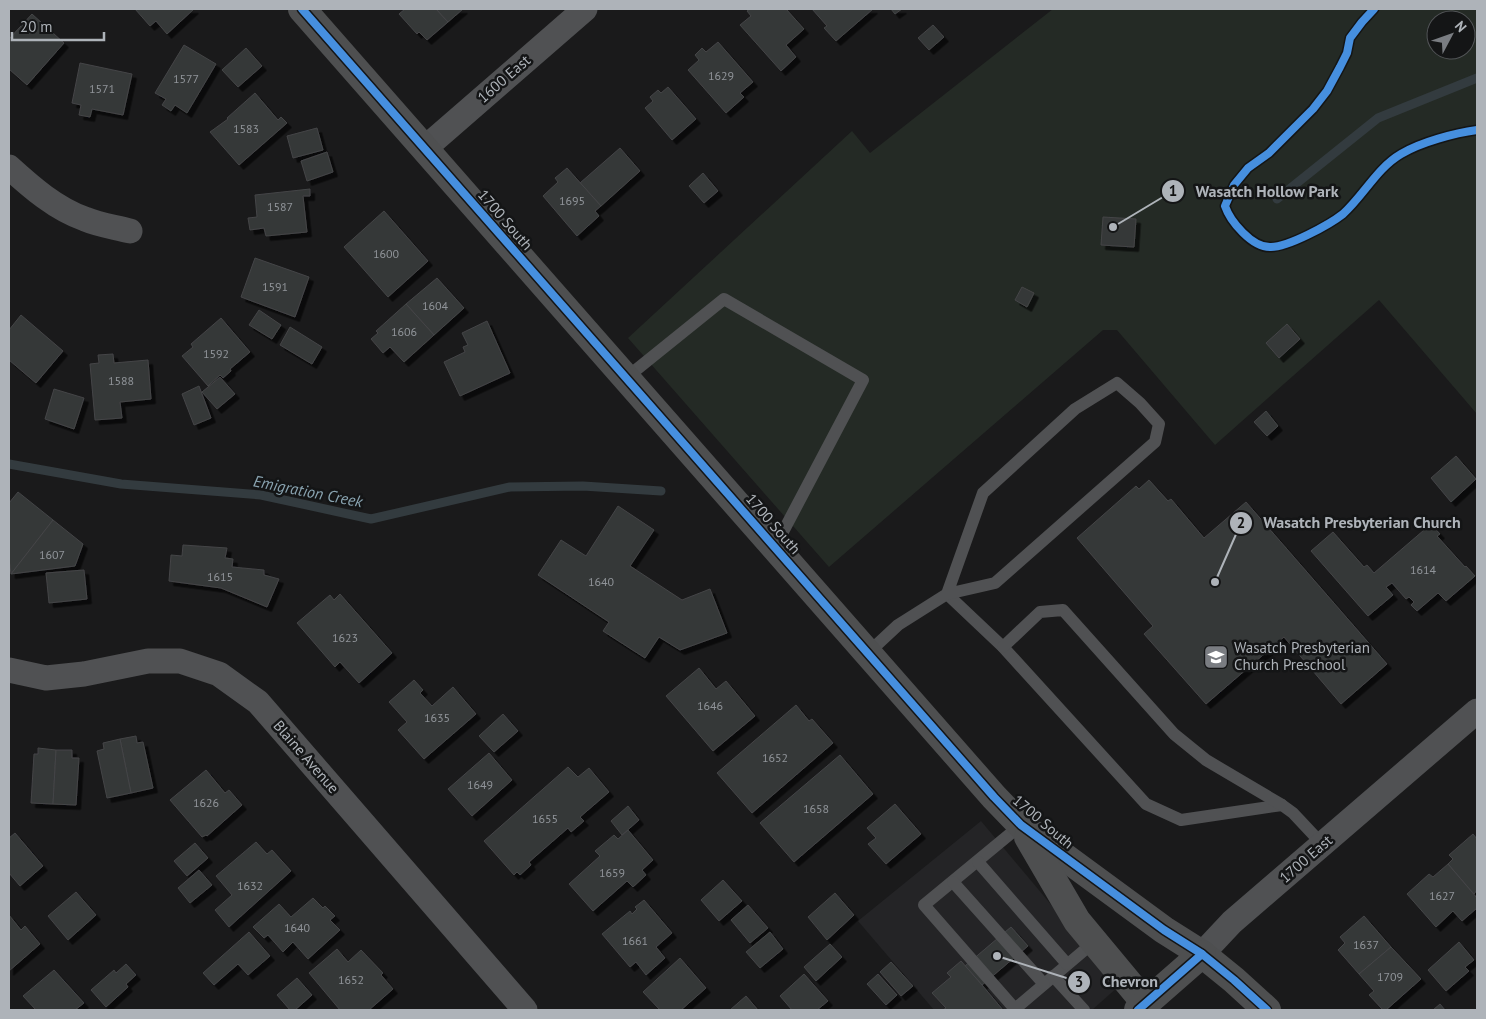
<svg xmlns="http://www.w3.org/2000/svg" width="1486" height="1019" font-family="'PT Sans',sans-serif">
<defs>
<filter id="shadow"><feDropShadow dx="4.5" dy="4.5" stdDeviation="0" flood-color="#0009"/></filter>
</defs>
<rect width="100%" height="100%" fill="#1a1a1b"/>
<path fill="#242426" d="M981 821 1119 986 1092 1010H934L858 921Z"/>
<path fill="#242a25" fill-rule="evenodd" d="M1053 9H1477V414L1379 300 1215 445 1117 330H1103L829 567 628 338 852 131 870 153ZM1436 20H1466V50H1436Z"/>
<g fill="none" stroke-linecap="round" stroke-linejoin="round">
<g stroke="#333b3f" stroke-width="9">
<path d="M1277 199 1378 118 1477 78"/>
<path d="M9 464 121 484 261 495 371 519 510 487 583 486 661 491"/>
</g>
</g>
<g fill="#363738" stroke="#444547" filter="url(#shadow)">
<path d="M135 9H194L167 34 156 21 150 26Z"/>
<path d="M405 9H436L448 22 427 40 419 32 417 34 399 14Z"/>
<path d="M436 9H463L448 22Z"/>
<path d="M750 9H786L804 29 786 45 796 57 781 71 740 25 751 16 747 11Z"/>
<path d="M812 9H873L836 41 824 28 827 26Z"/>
<path d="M891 9H902L895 14Z"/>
<path d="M32 14 64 43 27 85 9 69V39Z"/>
<path d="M933 25 944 37 929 50 918 38Z"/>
<path d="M718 42 753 82 740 93 744 97 726 113 688 70 699 60 695 55 702 48 706 52Z"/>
<path d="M184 45 216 64 187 113 175 105 171 111 162 105 166 99 155 93Z"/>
<path d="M246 48 262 66 238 87 222 70Z"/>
<path d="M80 63 132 74 123 115 92 109 90 117 79 115 81 105 72 103Z"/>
<path d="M668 87 696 119 672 140 645 108 653 101 650 97 658 90 661 93Z"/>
<path d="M255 93 278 120 281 117 287 123 239 165 210 132 228 119 227 118Z"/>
<path d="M317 128 323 150 293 158 287 136Z"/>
<path d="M620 148 640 171 601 206 580 183Z"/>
<path d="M327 152 333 172 307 181 301 161Z"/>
<path d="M567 168 601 206 595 211 599 216 577 236 543 196 558 182 555 178Z"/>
<path d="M703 173 718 191 704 203 689 186Z"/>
<path d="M310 189V196H303L307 232 266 236 264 228 250 230 248 218 257 217 255 195Z"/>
<path d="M384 211 428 261 388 297 344 247Z"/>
<path d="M1103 217 1136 219 1134 247 1101 245Z"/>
<path d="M255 258 309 277 295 317 241 297Z"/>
<path d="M437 278 464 308 434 335 406 304Z"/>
<path d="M1022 287 1034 293 1027 307 1015 300Z"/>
<path d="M406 304 434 335 404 362 390 347 383 353 371 339 378 333 376 331Z"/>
<path d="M259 310 281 325 272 339 249 325Z"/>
<path d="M21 315 63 351 36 383 9 360V330Z"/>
<path d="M221 318 250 352 230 369 231 371 223 378 220 375 208 386 182 356 193 347 191 344Z"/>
<path d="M487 321 510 373 460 396 444 362 465 352 463 347 468 345 462 333Z"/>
<path d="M1287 324 1300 339 1279 358 1266 343Z"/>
<path d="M290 327 322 347 312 364 280 345Z"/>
<path d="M113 354 114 363 148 360 151 399 120 402 122 418 95 420 90 364 99 363 98 355Z"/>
<path d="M220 377 235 394 217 409 202 392Z"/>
<path d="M199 386 211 418 194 425 182 394Z"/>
<path d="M54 389 84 398 74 429 45 419Z"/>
<path d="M1266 411 1278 426 1267 436 1254 422Z"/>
<path d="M1456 456 1476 479 1451 502 1431 478Z"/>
<path d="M1149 480 1168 501 1171 499 1204 538 1246 502 1387 664 1341 704 1284 637 1206 704 1144 634 1153 626 1077 538 1136 486 1139 489Z"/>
<path d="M18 492 53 520 11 574 9 559V503Z"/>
<path d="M618 506 654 530 630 566 682 600 710 589 727 633 680 650 659 637 645 658 603 631 609 622 538 575 561 540 586 556Z"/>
<path d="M53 520 83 544 75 566 11 574Z"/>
<path d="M1431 524 1440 534 1437 536 1465 567 1466 566 1475 576 1446 601 1438 593 1417 611 1411 605 1414 602 1409 597 1406 599 1392 583 1386 587 1393 595 1368 616 1311 551 1333 532 1364 567 1367 565 1374 573Z"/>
<path d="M183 545 227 548 225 558 233 559 232 567 264 570V575L279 579 267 607 221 588 169 581 171 555 182 556Z"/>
<path d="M84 570 87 599 49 603 46 573Z"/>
<path d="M340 594 392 653 359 683 340 662 335 667 297 623 330 595 334 600Z"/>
<path d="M699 668 716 689 726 681 755 716 713 751 666 696Z"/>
<path d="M414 680 423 690 420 693 432 706 453 687 476 714 424 759 398 730 407 722 389 702Z"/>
<path d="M796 705 809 721 812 719 833 743 752 813 717 773Z"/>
<path d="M503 714 518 731 494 752 479 736Z"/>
<path d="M136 736 137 743 143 742 153 788 131 793 120 739Z"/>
<path d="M120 739 131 793 107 798 97 751 104 749 103 743Z"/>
<path d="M38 748 56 750 53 804 31 803 34 754H38Z"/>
<path d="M56 750H72V758H79L76 805 53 804Z"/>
<path d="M489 753 512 780 472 816 448 789Z"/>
<path d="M840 755 873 794 794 862 760 823Z"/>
<path d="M568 767 578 777 589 768 609 792 580 817 584 821 571 832 568 828 529 862 531 865 520 875 517 872 514 875 484 841Z"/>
<path d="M206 770 225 793 229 790 242 805 207 836 206 835 202 837 170 800Z"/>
<path d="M895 804 921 834 886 864 868 844 876 838 867 828Z"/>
<path d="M628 806 639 820 622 835 611 821Z"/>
<path d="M628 830 653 860 642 870 646 875 633 887 627 881 593 911 569 884 600 856 595 851 614 835 618 839Z"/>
<path d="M15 833 43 866 20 886 9 873V838Z"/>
<path d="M1473 834 1477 839V890L1474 894 1448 864 1453 859 1449 855Z"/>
<path d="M256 842 267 854 272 850 291 871 229 927 215 910 232 895 216 876Z"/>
<path d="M195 843 208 858 187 876 174 861Z"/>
<path d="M1448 864 1477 898V908L1462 921 1453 911 1436 927 1407 894 1429 874 1433 877Z"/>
<path d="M199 870 212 885 190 903 178 888Z"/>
<path d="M723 880 742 901 719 921 701 900Z"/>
<path d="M76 892 96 915 68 940 48 916Z"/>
<path d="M835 893 854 915 827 940 808 917Z"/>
<path d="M313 898 323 908 325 906 335 916 330 920 340 930 308 959 293 942 283 952 268 935 264 938 253 927 279 904 291 917Z"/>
<path d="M644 900 672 933 656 947 665 958 646 975 636 962 630 967 602 934 630 911 632 914 637 909 635 907Z"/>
<path d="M748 905 768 928 750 943 731 920Z"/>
<path d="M9 915 21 930 25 926 40 944 9 971Z"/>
<path d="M1364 916 1391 947 1359 974 1338 950 1345 943 1340 937Z"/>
<path d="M1011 927 1028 946 982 985 965 966Z"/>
<path d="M249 932 270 956 248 975 238 964 214 985 203 973Z"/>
<path d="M770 932 783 949 760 968 746 952Z"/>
<path d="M1459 942 1474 960 1465 967 1469 971 1446 991 1428 970Z"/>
<path d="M830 944 842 957 816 981 804 967Z"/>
<path d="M1391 947 1421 979 1386 1010H1383L1369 995 1374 991 1359 974Z"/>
<path d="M337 949 348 962 361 950 383 973 381 975 393 989 369 1010H340L309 973Z"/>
<path d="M680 958 706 988 681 1010H660L643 992Z"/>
<path d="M961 961 982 985 1003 1010H943L946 1008 932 993 951 977 947 973Z"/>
<path d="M891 962 913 986 901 996 880 972Z"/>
<path d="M126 964 136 975 126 984 128 987 106 1007 91 990 114 970 116 973Z"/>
<path d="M54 970 84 1003 75 1010H36L23 996Z"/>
<path d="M804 974 828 1001 817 1010H792L780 996Z"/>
<path d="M878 974 897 995 886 1005 867 984Z"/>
<path d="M297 978 312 995 295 1010H290L277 995Z"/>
<path d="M746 996 758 1010H730Z"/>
<path d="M1440 1004 1445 1010H1433Z"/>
</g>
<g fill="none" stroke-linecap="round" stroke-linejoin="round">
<g stroke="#505153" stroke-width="12">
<path d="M626 378 724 299 863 380 775 547"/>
<path d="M947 594 1003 647 1146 804 1181 820 1282 805"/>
<path d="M1003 647 1040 612 1063 610 1174 734 1206 760 1282 805 1293 813 1323 845"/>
<path d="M868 653 898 625 947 594 995 583 1155 442 1159 424 1140 403 1117 383 1075 409 983 493 947 594"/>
<path d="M1021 825 924 905 1015 1009 1094 942"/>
<path d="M978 862 1067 964"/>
<path d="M953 882 1044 984"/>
<path d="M1053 976 1084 1010"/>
</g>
<g stroke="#505153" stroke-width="25">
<path d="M424 149 585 9"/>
<path d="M9 167C31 187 56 209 85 219 99 225 115 227 130 231"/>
<path d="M9 670 46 678 84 674 148 661H180L219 674 258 702 525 1010"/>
<path d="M1202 954 1232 922 1477 711"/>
</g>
<g stroke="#4e4f50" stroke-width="28">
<path d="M302 9 994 797 1021 825 1164 930 1202 954 1234 980 1267 1010"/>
<path d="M1028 837 1077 921 1146 1004"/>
<path d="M1138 1010 1202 954"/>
</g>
<defs>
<g id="cycleway">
<path d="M302 9 994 797 1021 825 1164 930 1202 954 1234 980 1267 1010"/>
<path d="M1374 9 1362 22 1350 38 1347 53 1340 67 1327 91 1313 109 1269 153 1248 168 1234 185 1225 206C1230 221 1252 248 1271 247 1288 247 1329 225 1343 214 1364 195 1377 168 1401 154 1421 142 1455 133 1477 130"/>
<path d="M1138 1010 1202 954"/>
</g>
</defs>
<use href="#cycleway" stroke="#141516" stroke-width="11"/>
<use href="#cycleway" stroke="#468fdf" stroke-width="8"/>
</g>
<defs>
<symbol id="school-square" viewBox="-11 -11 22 22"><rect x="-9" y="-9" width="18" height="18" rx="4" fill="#7a7d82" stroke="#141516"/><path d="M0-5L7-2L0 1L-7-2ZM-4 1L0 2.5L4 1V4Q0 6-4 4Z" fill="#fff"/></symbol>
</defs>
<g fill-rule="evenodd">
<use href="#school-square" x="1202" y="643" width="28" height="28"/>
</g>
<g text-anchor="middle" stroke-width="5" stroke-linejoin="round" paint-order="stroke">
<g font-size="12" fill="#909499">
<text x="721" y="80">1629</text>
<text x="186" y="83">1577</text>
<text x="102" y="93">1571</text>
<text x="246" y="133">1583</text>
<text x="572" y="205">1695</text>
<text x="280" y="211">1587</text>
<text x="386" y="258">1600</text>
<text x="275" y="291">1591</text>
<text x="435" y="310">1604</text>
<text x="404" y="336">1606</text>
<text x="216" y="358">1592</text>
<text x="121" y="385">1588</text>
<text x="52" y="559">1607</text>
<text x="1423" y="574">1614</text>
<text x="220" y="581">1615</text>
<text x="601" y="586">1640</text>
<text x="345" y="642">1623</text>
<text x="710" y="710">1646</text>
<text x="437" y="722">1635</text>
<text x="775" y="762">1652</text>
<text x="480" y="789">1649</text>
<text x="206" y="807">1626</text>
<text x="816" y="813">1658</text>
<text x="545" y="823">1655</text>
<text x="612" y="877">1659</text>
<text x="250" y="890">1632</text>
<text x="1442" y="900">1627</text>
<text x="297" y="932">1640</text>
<text x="635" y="945">1661</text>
<text x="1366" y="949">1637</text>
<text x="1390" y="981">1709</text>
<text x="351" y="984">1652</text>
</g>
<g font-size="15" fill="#aeb3b9" stroke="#141516">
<text transform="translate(504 79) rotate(-41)" y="5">1600 East</text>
<text transform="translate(505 220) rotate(49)" y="5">1700 South</text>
<text transform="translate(773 524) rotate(49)" y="5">1700 South</text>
<text transform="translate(306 757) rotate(49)" y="5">Blaine Avenue</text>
<text transform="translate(1043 822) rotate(40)" y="5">1700 South</text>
<text transform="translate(1306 859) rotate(-41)" y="5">1700 East</text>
</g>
<g font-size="15" fill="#aeb3b9" stroke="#141516" text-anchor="start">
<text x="1234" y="653">Wasatch Presbyterian<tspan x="1234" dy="17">Church Preschool</tspan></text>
</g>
<g font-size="16" font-style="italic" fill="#89a3b0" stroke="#141516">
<text transform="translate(308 491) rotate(11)" y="6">Emigration Creek</text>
</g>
</g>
<path fill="none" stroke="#aeb3b9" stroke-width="2" d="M1113 227L1173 191M1215 582L1241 523M997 956L1079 982"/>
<g fill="#aeb3b9" stroke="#141516" stroke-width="2">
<circle cx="1113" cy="227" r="5"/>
<circle cx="1215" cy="582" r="5"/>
<circle cx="997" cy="956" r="5"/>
<circle cx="1173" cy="191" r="12"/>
<circle cx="1241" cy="523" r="12"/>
<circle cx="1079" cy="982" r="12"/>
</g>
<g font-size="15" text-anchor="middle" font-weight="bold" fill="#111">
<text x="1173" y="196">1</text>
<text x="1241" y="528">2</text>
<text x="1079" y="987">3</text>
</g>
<g font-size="16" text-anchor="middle" font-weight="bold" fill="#aeb3b9" stroke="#141516" stroke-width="5" stroke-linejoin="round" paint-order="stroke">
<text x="1267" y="197">Wasatch Hollow Park</text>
<text x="1362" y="528">Wasatch Presbyterian Church</text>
<text x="1130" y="987">Chevron</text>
</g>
<rect width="1486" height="1019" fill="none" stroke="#aeb3b9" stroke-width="20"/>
<g transform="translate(1451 35) rotate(49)"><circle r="24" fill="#141516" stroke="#525457"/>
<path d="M0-4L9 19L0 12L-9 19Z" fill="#7a7d82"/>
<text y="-8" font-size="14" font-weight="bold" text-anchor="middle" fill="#aeb3b9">N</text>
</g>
<path d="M12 32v8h92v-8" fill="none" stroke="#aeb3b9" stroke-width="2.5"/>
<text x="20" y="32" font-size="15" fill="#aeb3b9" stroke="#141516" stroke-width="4" paint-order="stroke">20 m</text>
</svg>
